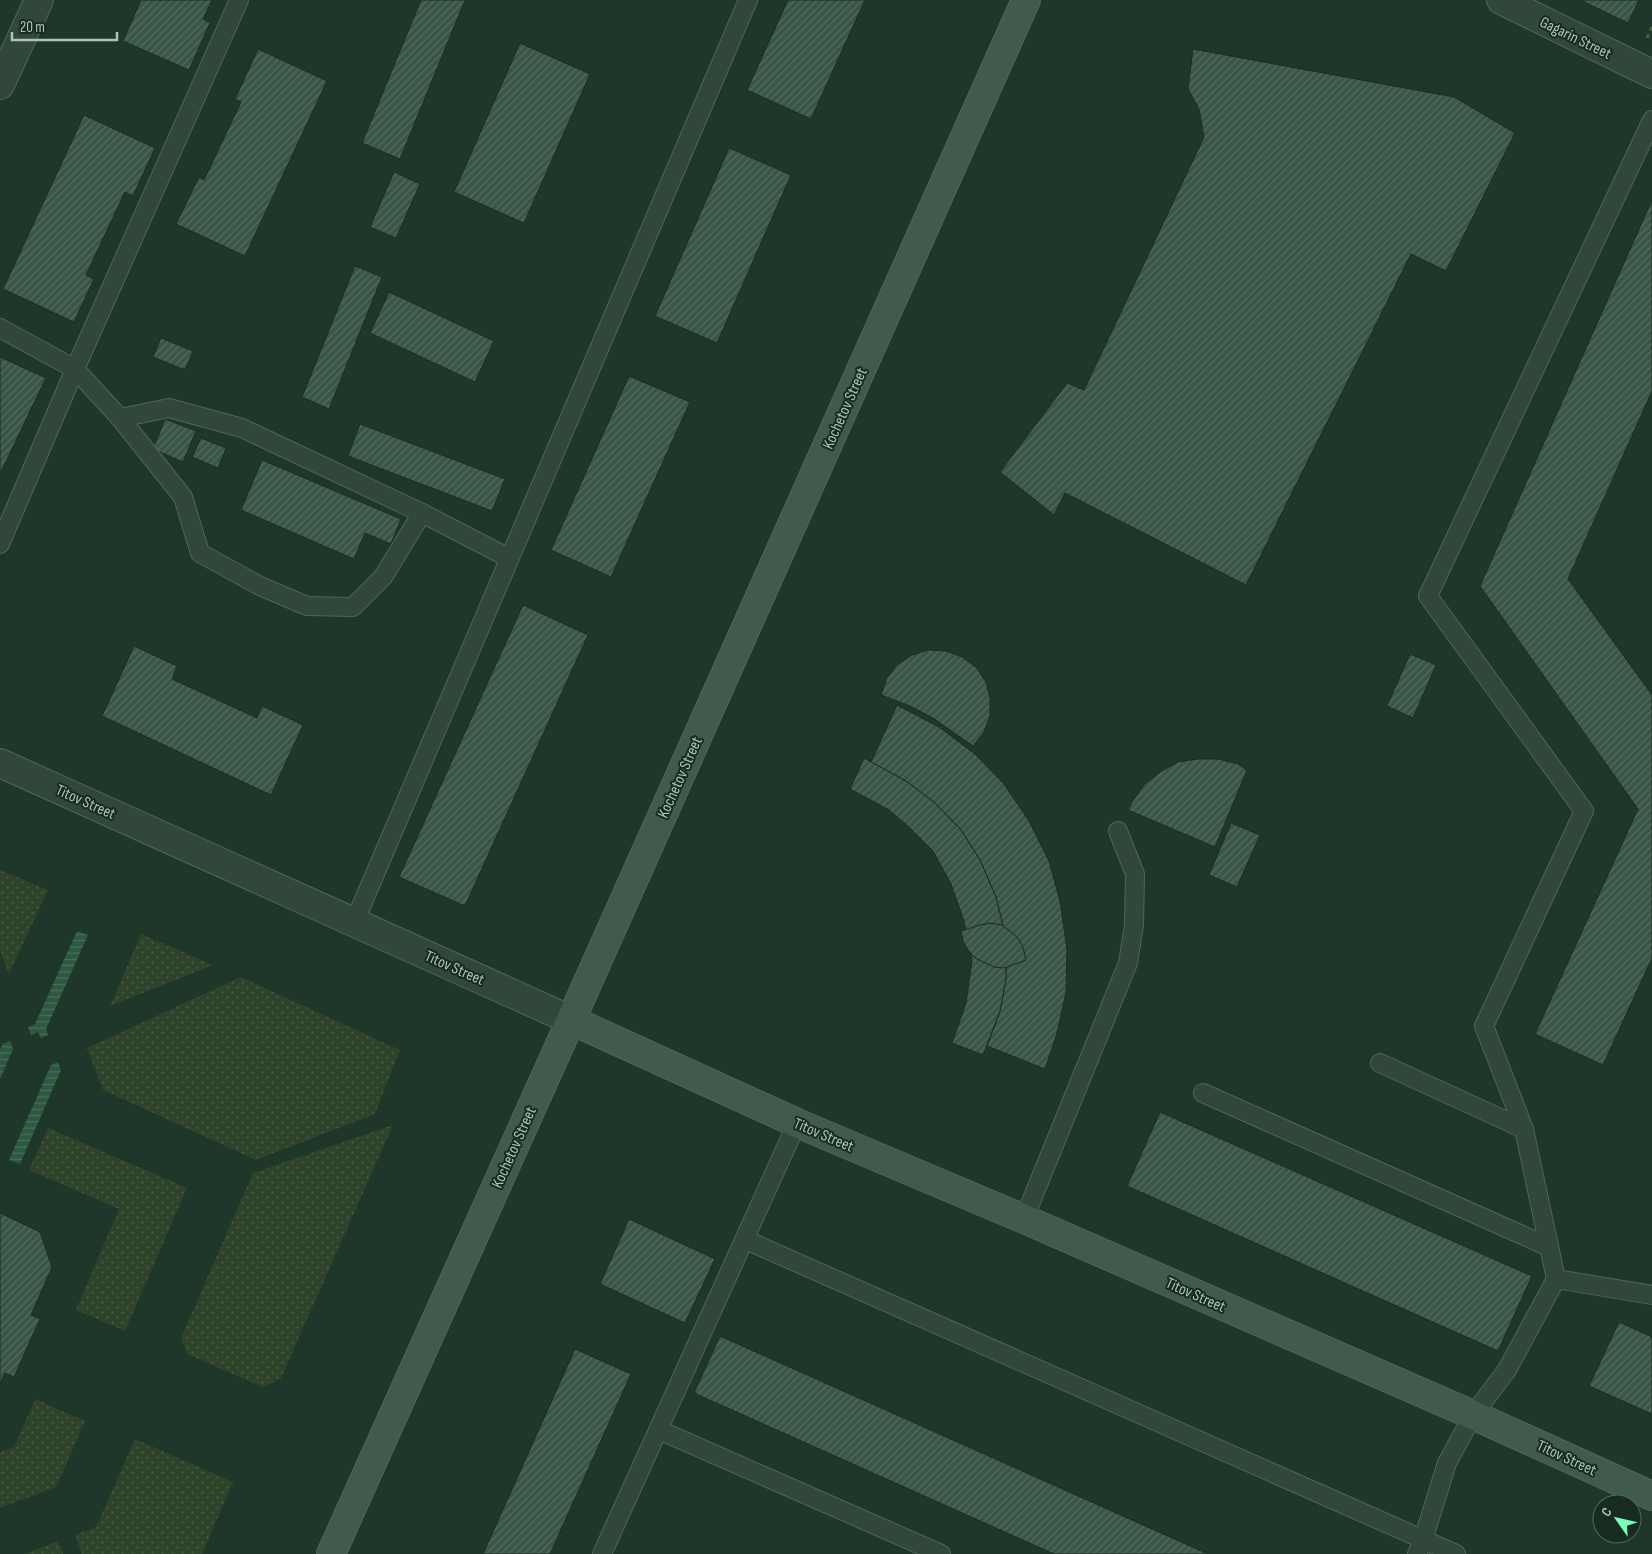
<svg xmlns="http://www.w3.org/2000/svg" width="1652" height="1554" font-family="'Sofia Sans Condensed',sans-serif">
<defs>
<pattern id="grass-dots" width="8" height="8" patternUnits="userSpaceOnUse" patternTransform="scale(1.25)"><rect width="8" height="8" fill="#2e4329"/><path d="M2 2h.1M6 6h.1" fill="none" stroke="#4a5c46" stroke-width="1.8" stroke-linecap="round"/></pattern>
<pattern id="water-rules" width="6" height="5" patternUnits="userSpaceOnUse" patternTransform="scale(1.25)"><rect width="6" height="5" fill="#2d5941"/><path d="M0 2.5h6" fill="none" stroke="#496f5a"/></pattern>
<pattern id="building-hatch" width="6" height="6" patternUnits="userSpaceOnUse" patternTransform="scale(1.25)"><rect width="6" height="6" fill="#385545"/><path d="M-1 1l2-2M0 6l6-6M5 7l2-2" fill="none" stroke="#526c5e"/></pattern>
</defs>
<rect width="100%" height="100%" fill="#1f362a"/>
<g fill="url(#grass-dots)">
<path d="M0 870 48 890 9 974 0 950Z"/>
<path d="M141 934 213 965 110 1006Z"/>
<path d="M241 977 400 1050 375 1114 256 1160 103 1090 87 1048Z"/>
<path d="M393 1125 281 1378 263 1387 187 1354 181 1338 253 1173Z"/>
<path d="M48 1128 187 1188 125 1331 76 1310 119 1209 29 1170Z"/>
<path d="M35 1399 85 1421 56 1487 0 1508V1452L14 1447Z"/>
<path d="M135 1439 233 1482 202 1554H82L75 1535 96 1527Z"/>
<path d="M58 1541 63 1554H25Z"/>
</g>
<g fill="url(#water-rules)">
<path d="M77 931 88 935 46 1029 48 1035 41 1038 38 1032 31 1035 28 1027 35 1024Z"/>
<path d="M10 1041 13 1049 0 1079V1050L3 1044Z"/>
<path d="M58 1062 61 1070 20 1164 9 1160 51 1065Z"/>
</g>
<g fill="url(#building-hatch)" stroke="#1a2d23">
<path d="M141 0H212L203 19 210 23 189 70 123 41Z"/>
<path d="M421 0H465L400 159 362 143Z"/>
<path d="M788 0H865L811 119 747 90Z"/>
<path d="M1580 0H1639L1628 23Z"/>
<path d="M520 43 590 74 524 223 454 192Z"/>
<path d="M258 49 327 81 245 256 176 224 199 177 204 180 241 102 235 99Z"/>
<path d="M1193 49 1454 97 1515 133 1446 271 1411 254 1246 585 1065 493 1054 515 1000 472 1067 383 1084 390 1204 137 1199 109 1188 89Z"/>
<path d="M84 115 155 148 133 196 125 192 86 275 94 279 74 322 3 289Z"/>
<path d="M729 148 791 175 717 343 655 316Z"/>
<path d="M394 172 420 184 396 238 370 227Z"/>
<path d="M1652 200V391L1568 579 1652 695V958L1603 1065 1535 1034 1638 809 1480 586Z"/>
<path d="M355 266 382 277 329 409 302 397Z"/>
<path d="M389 292 494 341 475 382 370 333Z"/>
<path d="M161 338 193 351 185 370 153 357Z"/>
<path d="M0 357 46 378 0 474Z"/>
<path d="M629 376 690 402 611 577 551 550Z"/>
<path d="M165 419 196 431 183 462 153 449Z"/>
<path d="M360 424 505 479 492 511 348 456Z"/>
<path d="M201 438 226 448 218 468 192 457Z"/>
<path d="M262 460 401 519 391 544 365 533 354 559 241 510Z"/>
<path d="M523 605 588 635 465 906 399 877Z"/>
<path d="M134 646 177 666 172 679 257 718 262 706 303 725 271 795 102 716Z"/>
<path d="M928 650 946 651 962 657 976 667 986 682 990 698V716L984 732 973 746 933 718 910 706 881 695 887 678 897 665 912 655Z"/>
<path d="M1410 654 1436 665 1413 718 1387 706Z"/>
<path d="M897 705 939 727 975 754 1004 784 1029 821 1049 861 1060 901 1067 949 1066 993 1057 1033 1045 1069 987 1046 1000 1011 1006 979V939L996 897 980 860 961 830 935 803 906 781 871 762Z"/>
<path d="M864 758 906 781 935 803 961 830 980 860 996 897 1006 939V979L1000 1011 983 1055 952 1043 966 1003 972 961 964 921 951 884 933 851 909 827 889 810 850 789Z"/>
<path d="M1198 759H1218L1238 764 1247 770 1215 847 1128 810 1132 802 1144 785 1160 772 1178 762Z"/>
<path d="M1231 823 1260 835 1237 887 1209 875Z"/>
<path d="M991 923 1002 925 1018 938 1023 947 1026 960 1004 968 994 967 975 958 968 950 963 941 961 931 980 925Z"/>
<path d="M1160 1112 1532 1276 1498 1351 1127 1186Z"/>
<path d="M0 1213 40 1232 52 1267 31 1315 40 1319 14 1377 5 1373 0 1383Z"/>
<path d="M629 1219 715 1259 685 1323 600 1284Z"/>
<path d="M1619 1322 1652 1337V1414L1589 1386Z"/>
<path d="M720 1336 1208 1554H1054L694 1393Z"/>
<path d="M575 1349 631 1374 550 1554H483Z"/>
</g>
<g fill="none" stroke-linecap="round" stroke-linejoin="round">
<defs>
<g id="service">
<path d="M0 328 75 369 120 418 169 408 242 428 422 513 509 558"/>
<path d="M120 418 183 497 200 553 260 586 307 606 353 607 383 577 422 513"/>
<path d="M0 544 75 369 239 0"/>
<path d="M354 923 748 0"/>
<path d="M1380 1063 1524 1129 1556 1279 1652 1295"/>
<path d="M1203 1093 1549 1247"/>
<path d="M1524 1129 1484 1026 1584 811 1428 596 1652 120"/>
<path d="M1024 1219 1128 963 1134 925 1135 874 1118 831"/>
<path d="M746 1240 1456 1554"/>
<path d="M659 1430 941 1554"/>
<path d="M602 1554 797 1123"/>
<path d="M1417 1554 1423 1540 1447 1463 1473 1415 1507 1370 1556 1279"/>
</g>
<path id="minor" d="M1501 0 1652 74"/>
<g id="tertiary">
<path d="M0 85 39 0"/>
<path d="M0 763 571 1020"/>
</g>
<g id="secondary">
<path d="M571 1020 797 1123 1024 1219 1473 1415 1652 1496"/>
<path d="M331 1554 571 1020 1026 0"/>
</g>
</defs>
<use href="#service" stroke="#50655a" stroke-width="20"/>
<use href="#minor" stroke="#50655a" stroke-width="30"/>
<use href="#tertiary" stroke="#50655a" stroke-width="30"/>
<use href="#secondary" stroke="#50655a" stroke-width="30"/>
<path stroke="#485e48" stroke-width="3" stroke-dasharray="4 4" stroke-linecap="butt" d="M1647 38 1652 27"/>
<use href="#service" stroke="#32473c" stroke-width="18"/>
<use href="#minor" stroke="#32473c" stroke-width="28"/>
<use href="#tertiary" stroke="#32473c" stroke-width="28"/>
<use href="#secondary" stroke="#405a4d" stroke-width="28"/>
</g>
<g text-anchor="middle" stroke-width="4" stroke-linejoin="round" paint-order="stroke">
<g font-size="16" fill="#acc4b8" stroke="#182b21">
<text transform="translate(1576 37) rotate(26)" y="6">Gagarin Street</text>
<text transform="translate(844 408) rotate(-66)" y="6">Kochetov Street</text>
<text transform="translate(679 777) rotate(-66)" y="6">Kochetov Street</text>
<text transform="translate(86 801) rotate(24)" y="6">Titov Street</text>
<text transform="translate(455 967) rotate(24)" y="6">Titov Street</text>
<text transform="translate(824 1134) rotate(23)" y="6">Titov Street</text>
<text transform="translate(513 1147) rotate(-66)" y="6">Kochetov Street</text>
<text transform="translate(1196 1294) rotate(24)" y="6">Titov Street</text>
<text transform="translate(1567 1457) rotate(25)" y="6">Titov Street</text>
</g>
</g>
<g transform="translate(1617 1519) rotate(304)"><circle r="24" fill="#182b21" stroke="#53685d"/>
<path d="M0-4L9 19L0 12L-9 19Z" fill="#7bfaba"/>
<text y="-8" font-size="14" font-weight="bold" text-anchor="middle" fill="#acc4b8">С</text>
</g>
<path d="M12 32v8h105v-8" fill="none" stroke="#acc4b8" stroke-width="2.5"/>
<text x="20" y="32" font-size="15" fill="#acc4b8" stroke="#182b21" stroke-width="4" paint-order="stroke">20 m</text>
</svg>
